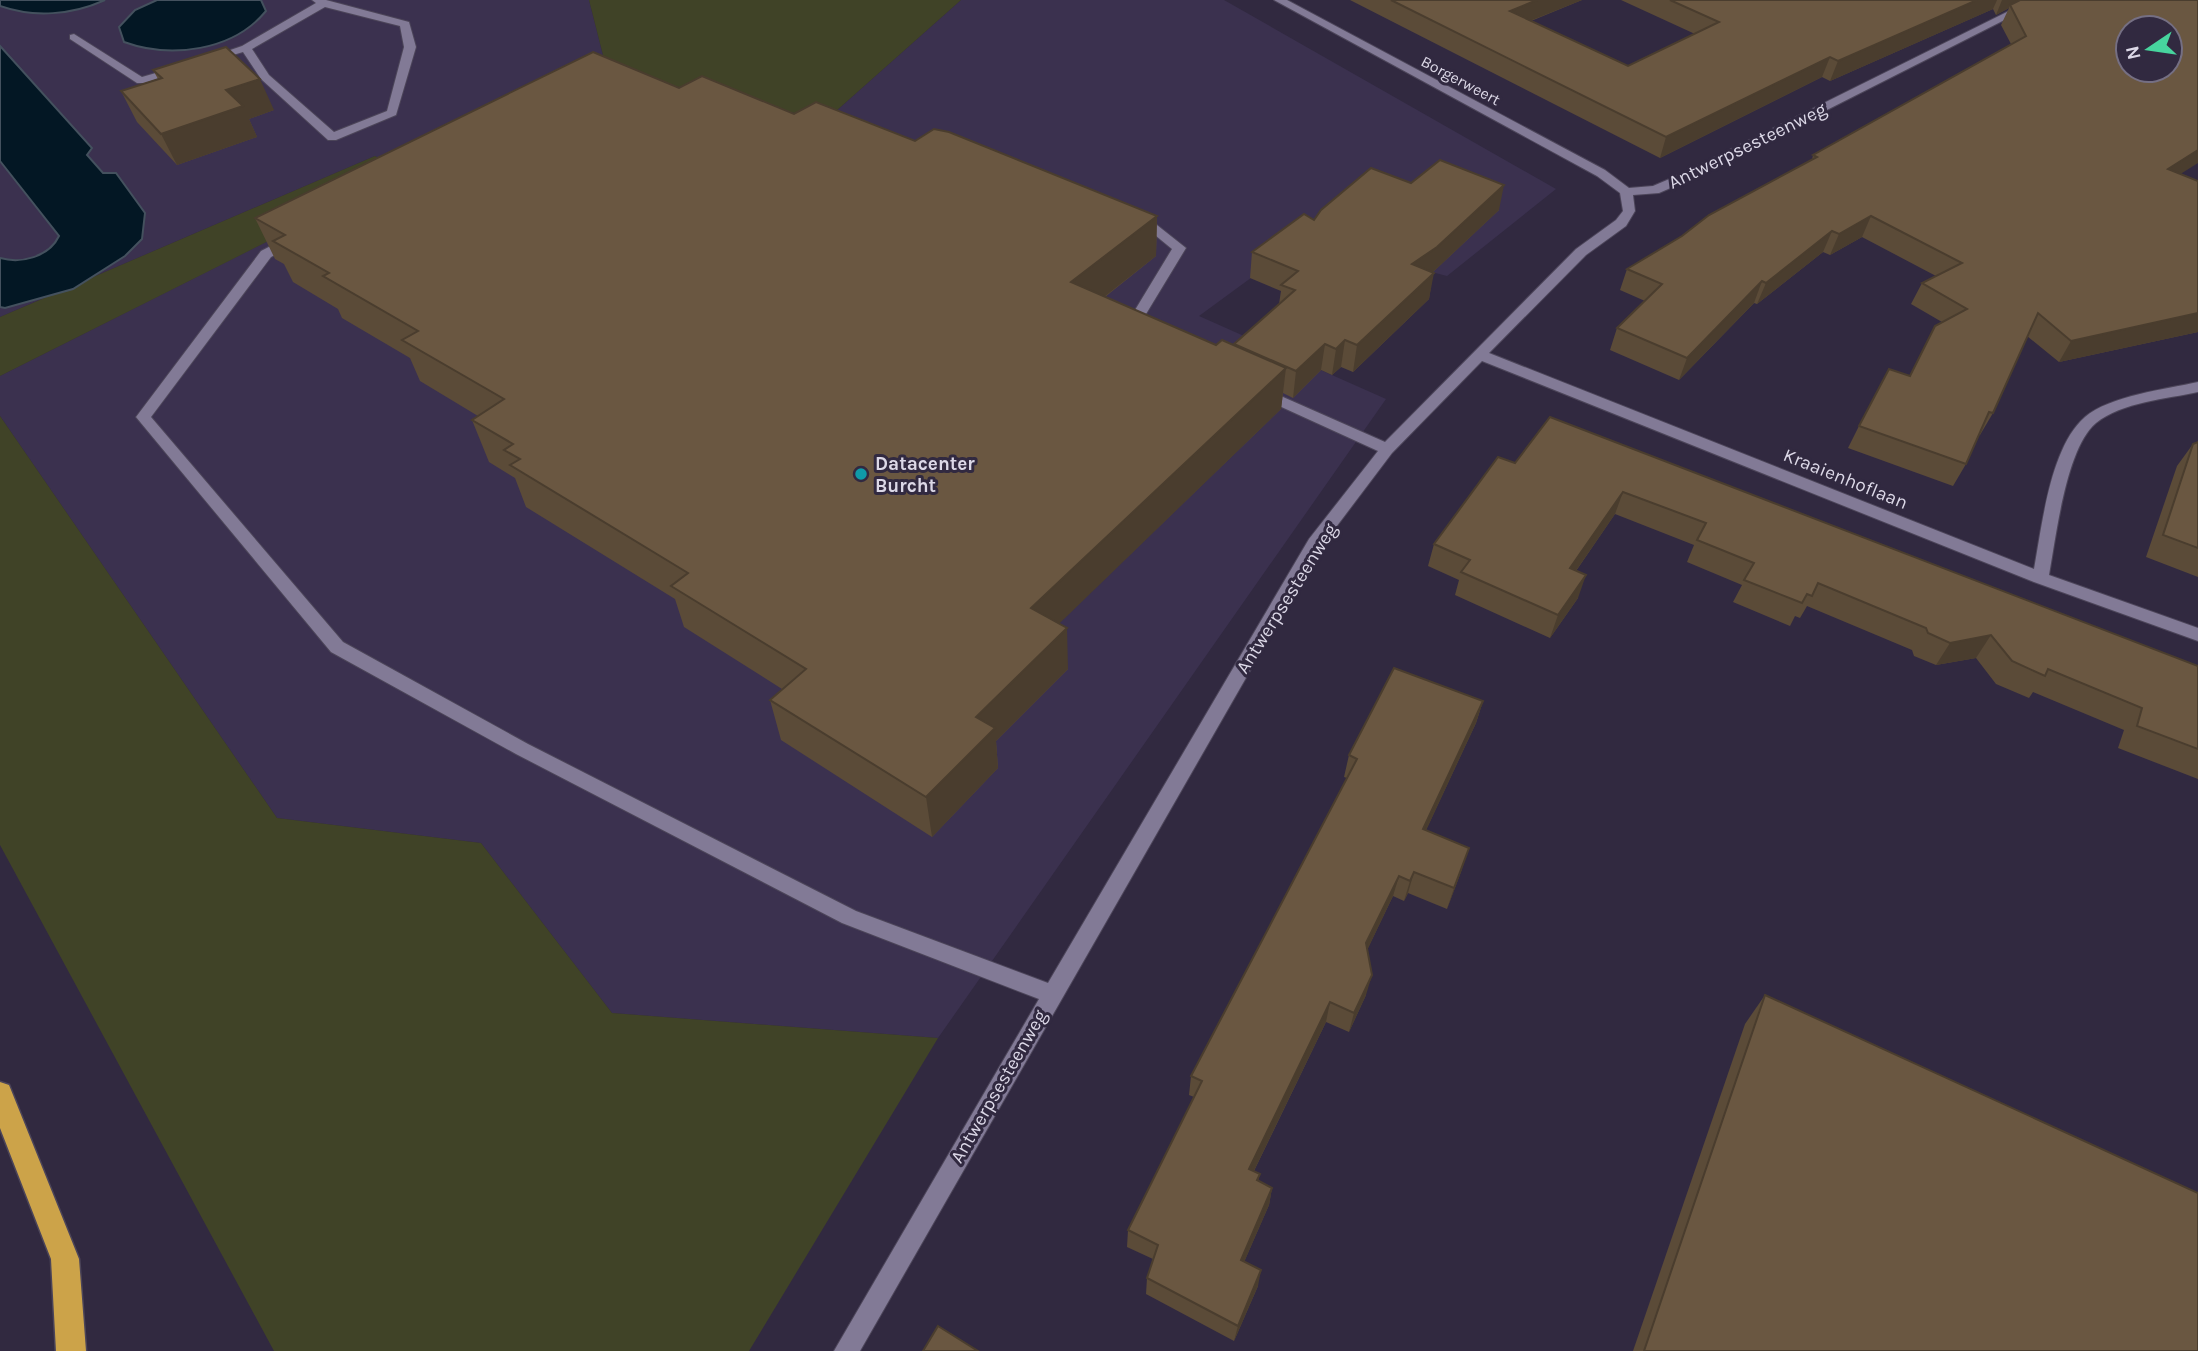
<svg xmlns="http://www.w3.org/2000/svg" width="2198" height="1351" font-family="Karla,sans-serif">
<rect width="100%" height="100%" fill="#312940"/>
<path fill="#3b314f" d="M0 0H589L607 71 826 120 961 0H1224L1556 189 1447 276 1304 239 1199 316 1386 399 938 1038 612 1013 481 843 277 818 0 416V376L403 173 375 156 0 317Z"/>
<g fill="#404327">
<path d="M589 0H961L826 120 607 71Z"/>
<path d="M375 156 404 173 0 376V317Z"/>
<path d="M0 416 277 818 481 843 612 1013 938 1038 749 1351H274L0 845Z"/>
</g>
<g fill="#031724" stroke="#44515e" stroke-width="2">
<path d="M0 0H105C72 15 34 18 0 6Z"/>
<path d="M157 0H261L266 11C233 51 171 59 124 42L119 27 135 10Z"/>
<path d="M0 46 92 148 87 155 103 173H116L145 213 142 239 125 256 73 289 5 308 0 307V258C21 264 49 257 59 236L0 161Z"/>
</g>
<g fill="none" stroke-linecap="round" stroke-linejoin="round">
<defs>
<g id="minor">
<path d="M312 0H326L409 22 416 47 396 115 336 140H328L261 79 243 52 210 62 204 59 242 46 316 3ZM325 7 400 26 404 47 387 111 334 132 269 75 252 49Z"/>
<path d="M1274 0H1287L1605 170 1629 188 1653 186 1681 174 2031 0H2044L1689 180 1659 193 1633 195 1635 211 1626 226 1586 255 1489 353 2034 569C2042 526 2050 447 2085 417 2109 396 2167 389 2198 382V392C2167 399 2122 402 2096 423 2066 448 2056 537 2049 575L2198 628V641L2034 582 1482 361 1392 453 1321 547 860 1351H834L1039 999 842 923 516 754 331 652 136 417 261 251 286 238H296V244L271 257 151 417 343 642 528 744 856 911 1048 983 1309 539 1378 451 1255 395V389H1265L1385 442 1576 249 1616 220 1623 211 1620 193 1597 176Z"/>
<path d="M74 34 142 77 180 66 186 69 145 83H137L70 39V35Z"/>
<path d="M1138 210 1186 248 1146 314 1160 329 1153 333 1148 332 1132 315 1172 249 1133 217V211Z"/>
</g>
<path id="highway" d="M0 1082 9 1085 79 1259 86 1351H56L51 1259 0 1128Z"/>
</defs>
<use href="#minor" stroke="#4c4559" stroke-width="2"/>
<use href="#highway" stroke="#4c4559" stroke-width="3"/>
<use href="#minor" fill="#827a96" fill-rule="evenodd"/>
<use href="#highway" fill="#cca349" fill-rule="evenodd"/>
</g>
<g fill="#5b4b38">
<path d="M1350 0H1582L1531 21 1628 66 1695 34 1621 0H2198L2180 174 2198 181V332L2059 362 2027 336 1993 413 1980 435H1979L1966 464 1953 486 1848 448 1859 426 1910 376 1942 322 1911 304 1922 283 1936 276 1862 237 1830 255 1823 252 1757 304 1754 303 1679 380 1610 350 1617 328 1645 301 1620 290 1627 269 1812 160 1813 155 2011 44 2001 25 2009 8 1996 15 1993 9 1830 81 1822 77 1660 158Z"/>
<path d="M153 70 274 110 249 119 257 137 177 165 137 122 121 91 158 79Z"/>
<path d="M679 88 915 141 1157 216 1156 256 1105 297 1216 345H1234L1279 304 1281 291 1250 278 1252 252 1314 220 1411 183 1499 210 1433 272 1429 299 1353 372 1341 367 1332 375 1321 370 1293 398 1283 393 1281 409 1059 623 1068 669 996 741 998 768 932 837 781 740 770 700 782 689 684 627 675 599 526 507 515 478 489 462 472 420 478 416 420 381 410 358 342 318 338 309 293 282 284 264 275 259 255 218Z"/>
<path d="M1550 417 2198 666V779L2118 748 2124 730 2033 692 2029 698 1996 684 1976 658 1936 665 1914 656 1912 650 1807 606 1800 618 1795 616 1790 626 1733 602 1742 585 1687 562 1694 545 1615 514 1576 571 1578 598 1550 638 1455 595 1459 580 1428 566 1434 544 1515 463Z"/>
<path d="M2198 442V577L2146 557 2177 466 2193 444Z"/>
<path d="M1483 701 1476 723 1426 830 1462 869 1447 909 1408 893 1404 901 1393 896 1367 950 1366 995 1349 1032 1326 1022 1254 1171 1260 1174 1258 1181 1272 1188 1269 1205 1244 1262 1258 1286 1234 1341 1146 1294 1147 1278 1153 1259 1127 1247 1128 1230 1194 1097 1189 1095 1191 1076 1347 778 1344 777 1349 755Z"/>
<path d="M1765 995 2198 1351H1633L1745 1024Z"/>
</g>
<g fill="#4a3d2e">
<path d="M1537 0H1582L1505 31 1510 11Z"/>
<path d="M1977 0H1997L1993 9 1830 81 1838 61Z"/>
<path d="M2002 0H2025L2010 5 2009 8 1996 15Z"/>
<path d="M1830 57 1822 77 1660 158 1666 137Z"/>
<path d="M260 79 274 110 249 119 257 137 177 165 161 134 226 90Z"/>
<path d="M2198 150V163L2155 190 2168 169Z"/>
<path d="M1504 185 1499 210 1432 273 1412 264Z"/>
<path d="M1157 216 1156 256 1071 323V282Z"/>
<path d="M1871 216 1862 237 1830 255 1839 234Z"/>
<path d="M1832 231 1823 252 1757 304 1766 283Z"/>
<path d="M1434 273 1429 299 1353 372 1357 345Z"/>
<path d="M1762 281 1754 303 1679 380 1687 358Z"/>
<path d="M2198 313V332L2059 362 2071 341Z"/>
<path d="M1345 340 1341 367 1332 375 1336 349Z"/>
<path d="M1325 344 1321 370 1293 398 1296 371Z"/>
<path d="M1286 368 1281 409 1033 649 1031 608Z"/>
<path d="M1623 492 1615 514 1562 591 1570 568Z"/>
<path d="M1586 575 1578 598 1550 638 1558 615Z"/>
<path d="M1067 628 1068 669 996 741 998 768 932 837 926 797 976 717Z"/>
<path d="M1991 635 1976 658 1936 665 1950 643Z"/>
<path d="M1483 701 1476 723 1417 850 1423 829Z"/>
<path d="M1469 848 1462 869 1447 909 1454 888Z"/>
<path d="M1414 872 1408 893 1404 901 1410 881Z"/>
<path d="M1399 876 1393 896 1361 963 1366 943Z"/>
<path d="M1372 975 1366 995 1349 1032 1354 1013Z"/>
<path d="M1330 1002 1326 1022 1246 1187 1249 1169Z"/>
<path d="M1272 1188 1269 1205 1238 1276 1241 1260Z"/>
<path d="M1261 1270 1258 1286 1234 1341 1238 1326Z"/>
</g>
<g fill="#6a5741" stroke="#4a3d2e" stroke-width="2" fill-rule="evenodd">
<path d="M1391 0H1537L1510 11 1628 66 1719 22 1670 0H1977L1838 61 1830 57 1666 137Z"/>
<path d="M2020 0H2198V150L2168 169 2198 181V313L2071 341 2038 313 1993 413 1989 412 1966 464 1859 426 1889 369 1910 376 1935 326 1967 309 1922 283 1962 263 1871 216 1839 234 1832 231 1766 283 1762 281 1687 358 1617 328 1662 284 1627 269 1682 236 1709 215 1817 157 1813 155 2026 36 2010 5ZM2128 28H2170V70H2128Z"/>
<path d="M226 47 260 79 226 90 243 106 161 134 121 91 162 78 153 70Z"/>
<path d="M593 52 679 88 702 76 794 114 816 102 915 141 934 129 949 132 1157 216 1071 282 1216 345 1222 340 1286 368 1031 608 1067 628 976 717 995 728 926 797 770 700 806 669 671 586 688 573 510 465 520 459 504 450 513 444 472 420 504 399 402 340 418 331 323 276 329 273 273 241 285 235 255 218Z"/>
<path d="M1440 160 1504 185 1437 247 1412 264 1434 273 1357 345 1345 340 1336 349 1325 344 1296 371 1234 344 1295 290 1281 285 1298 271 1252 252 1304 214 1314 220 1321 210 1371 168 1411 183Z"/>
<path d="M1550 417 2198 666V749L2137 726 2142 708 2048 669 2045 676 2012 661 1991 635 1950 643 1928 633 1926 628 1818 583 1812 596 1807 594 1802 603 1744 580 1754 563 1697 540 1706 523 1623 492 1570 568 1586 575 1558 615 1461 572 1470 560 1434 544 1498 457 1515 463Z"/>
<path d="M2198 442V548L2163 535 2193 444Z"/>
<path d="M1394 668 1483 701 1423 829 1469 848 1454 888 1414 872 1410 881 1399 876 1366 943 1372 975 1354 1013 1330 1002 1249 1169 1260 1174 1257 1180 1272 1188 1241 1260 1261 1270 1238 1326 1147 1278 1158 1245 1128 1230 1202 1081 1191 1076 1357 759 1349 755Z"/>
<path d="M1765 995 2198 1193V1351H1644Z"/>
<path d="M938 1326 978 1351H923Z"/>
</g>
<circle fill="#0f9aa8" stroke="#312940" stroke-width="2.5" cx="861" cy="474" r="7"/>
<g text-anchor="middle" stroke-width="6" stroke-linejoin="round" paint-order="stroke">
<g font-size="16" fill="#dcd8e7" stroke="#312940">
<text transform="translate(1461 80) rotate(28)" y="6">Borgerweert</text>
</g>
<g font-size="19" fill="#dcd8e7" stroke="#312940">
<text transform="translate(1747 145) rotate(-26)" y="7">Antwerpsesteenweg</text>
<text transform="translate(1846 478) rotate(22)" y="7">Kraaienhoflaan</text>
<text transform="translate(1286 598) rotate(-58)" y="7">Antwerpsesteenweg</text>
<text transform="translate(998 1086) rotate(-60)" y="7">Antwerpsesteenweg</text>
</g>
<g font-size="19" font-weight="bold" fill="#dcd8e7" stroke="#312940" text-anchor="start">
<text x="875" y="470">Datacenter<tspan x="875" dy="22">Burcht</tspan></text>
</g>
</g>
<g transform="translate(2149 49) rotate(257)"><circle r="33" fill="#312940" stroke="#756f83" stroke-width="2"/>
<path d="M0-5L12 26L0 18L-12 26Z" fill="#47d49e"/>
<text y="-10" font-size="19" font-weight="bold" text-anchor="middle" fill="#dcd8e7">N</text>
</g>
</svg>
